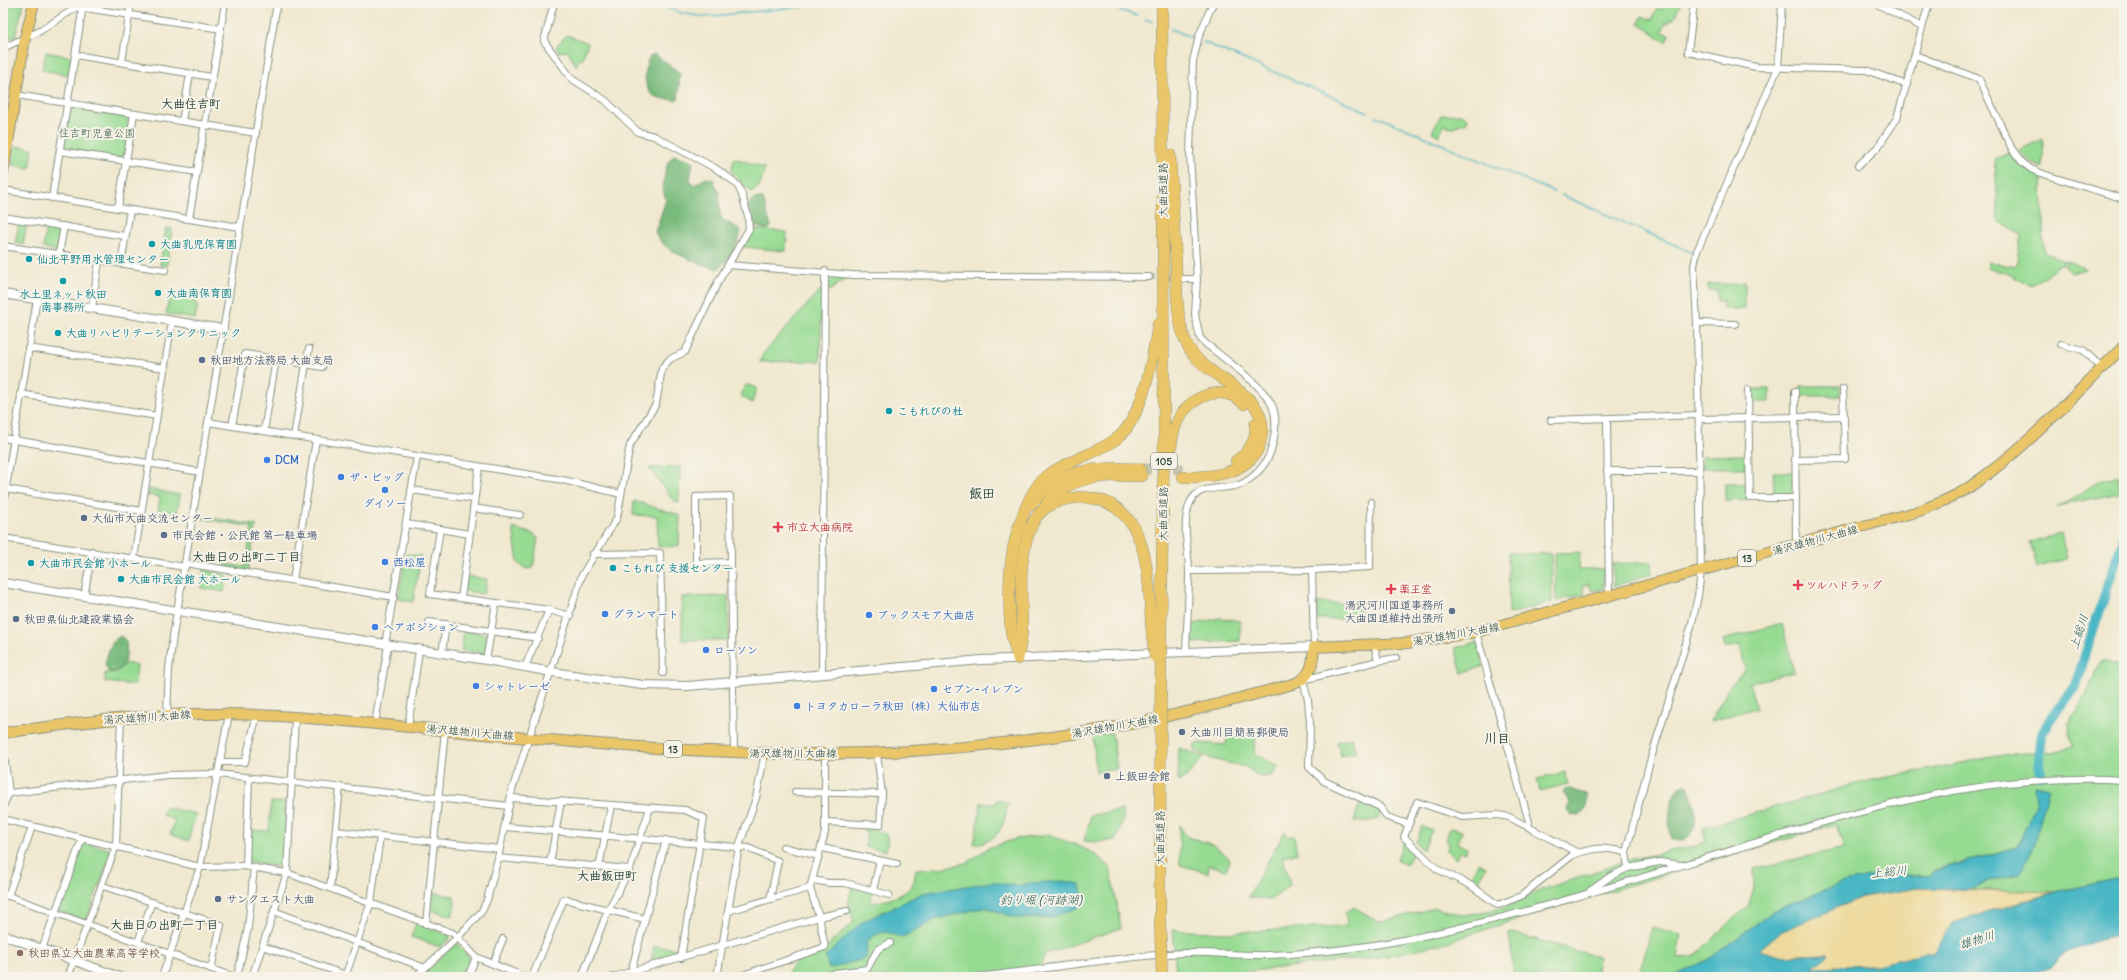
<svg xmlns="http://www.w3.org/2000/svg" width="2127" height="980" font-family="Delius,'Klee One',sans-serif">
<rect width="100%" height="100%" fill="#f7f3e8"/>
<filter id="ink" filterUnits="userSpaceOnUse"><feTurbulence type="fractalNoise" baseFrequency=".025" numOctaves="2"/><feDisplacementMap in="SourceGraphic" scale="8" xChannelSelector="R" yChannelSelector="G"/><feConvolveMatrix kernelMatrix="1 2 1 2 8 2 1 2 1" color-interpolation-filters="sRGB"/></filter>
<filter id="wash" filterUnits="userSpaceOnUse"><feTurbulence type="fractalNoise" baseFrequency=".012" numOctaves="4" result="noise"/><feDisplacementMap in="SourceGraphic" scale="16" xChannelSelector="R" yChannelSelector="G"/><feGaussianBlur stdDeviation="0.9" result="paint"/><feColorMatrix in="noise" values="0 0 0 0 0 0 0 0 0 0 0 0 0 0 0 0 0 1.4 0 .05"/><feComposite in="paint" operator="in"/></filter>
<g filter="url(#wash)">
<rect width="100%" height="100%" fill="#f0e8cf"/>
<g fill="#97db93" stroke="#5b8c64" fill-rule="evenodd">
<path d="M3 3H24L15 37 3 40Z"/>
<path d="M1665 3H1681L1673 20 1670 19 1669 23 1666 22 1662 32 1669 34 1666 42 1639 23 1642 16 1652 20 1657 8 1661 10Z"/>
<path d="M567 35 588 43 582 60 579 59 576 66 568 51 559 52 556 46Z"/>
<path d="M46 52 72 57 69 75 42 70Z"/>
<path d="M69 107 131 117 124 159 62 149Z"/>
<path d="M1461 114 1467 118V122L1452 127 1444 125 1439 136 1432 132 1441 115Z"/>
<path d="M2043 139V168L2030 162 2019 150Z"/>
<path d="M15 146 33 149 30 168 12 165Z"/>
<path d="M2011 152 2018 162 2042 176 2044 252 2067 261 2063 262V265L2060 264 2031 286 2005 272 1988 269V261L2014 267 2017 261 2021 234 1997 220 1998 211 1995 159Z"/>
<path d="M734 158 765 168C762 177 761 190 751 192L731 171Z"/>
<path d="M19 222 27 224 23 245 15 243Z"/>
<path d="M46 227 60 230 57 251 43 248Z"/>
<path d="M166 228 172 229 167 266 160 265Z"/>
<path d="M755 229 787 232 786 251 743 247Z"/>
<path d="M2068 261 2086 269 2071 273 2064 266Z"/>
<path d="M834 275 846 278 831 290H828V279Z"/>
<path d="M1745 281V309H1723V302H1717V290H1708V284H1740Z"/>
<path d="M822 288 820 361 760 362 763 354Z"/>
<path d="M170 292 195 296 194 303 198 304 195 319 166 314Z"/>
<path d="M748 385 757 388 752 403 740 395 745 386Z"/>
<rect x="1800" y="386" width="40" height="10"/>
<rect x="1753" y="389" width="17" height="13"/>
<path d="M1745 455V468H1702V456Z"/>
<path d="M680 467 679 503 673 500 649 468Z"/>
<path d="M1773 472H1793V492L1791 495 1774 496Z"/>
<path d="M2118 475 2119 493 2057 506 2069 501 2099 481Z"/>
<path d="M1747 484V500L1725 501V484Z"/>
<path d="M149 489 180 495 177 513 158 510 160 497 148 495Z"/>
<path d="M634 501 680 515 679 546 658 547 657 516 633 515Z"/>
<path d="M199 516 256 525 248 571 224 567 225 564 245 567 252 527 198 518Z"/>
<path d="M513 528 533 534 538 538 533 568 526 569 518 563Z"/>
<path d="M2061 534 2067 559 2037 567 2030 542Z"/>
<path d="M1580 552 1579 569H1604L1603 589 1592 591 1589 584 1583 586 1585 594 1556 601 1555 553Z"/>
<path d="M1508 553 1552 554V602L1509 614Z"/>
<path d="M406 554 421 556 413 602 398 599Z"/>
<path d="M1652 562V573L1613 587V564Z"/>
<path d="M204 570 227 575 224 592 201 588Z"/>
<path d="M466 576 487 579 484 594 464 591Z"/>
<path d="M728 596 729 640H682V597Z"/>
<path d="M1318 603 1360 604V619H1317Z"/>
<path d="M1220 618 1240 621V641L1189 643V625Z"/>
<path d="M1782 623 1794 672 1749 683 1756 708 1711 721 1727 690 1745 669 1740 645 1725 648 1723 640Z"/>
<path d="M464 630 489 635 486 654 461 650Z"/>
<path d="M1477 642 1484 666 1462 673 1455 648Z"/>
<path d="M2105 660 2124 668V877L2055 892 1967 889 2021 872 2049 788 2035 785 2036 803 2017 847 1934 870 1929 876 1885 874 1844 882 1772 912 1709 959 1673 977H1639L1652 927 1681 934 1677 958 1693 957 1748 906 1754 888 1753 869 1844 848 1836 824 1546 910 1441 944 1387 956 1243 972 1176 976 1173 930 1224 933 1347 926 1345 913 1354 907 1379 922 1435 908 1465 915 1503 908 1539 891 1632 859 1695 846 1706 842 1702 828 1863 782 2008 754 2052 752 2073 747 2069 732 2071 719 2086 695 2101 662Z"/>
<path d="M126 663 137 666 135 685 105 682V673L117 672Z"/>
<path d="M1238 729 1256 732 1254 753 1278 766 1273 775 1263 777 1257 775 1246 767 1212 759 1194 750 1195 744 1198 743 1226 745 1227 734Z"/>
<path d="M1112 733 1117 769 1096 772 1093 735Z"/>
<path d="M1352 738 1356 752 1341 756 1337 742Z"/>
<path d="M1179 748 1204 757 1187 776 1178 782Z"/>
<path d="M1565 772 1568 784 1540 791 1537 779Z"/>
<path d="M996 800 1008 802C1004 826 1000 841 974 844L981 803 995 804Z"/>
<path d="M271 802H287L284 864 281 867 247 861 249 830 269 831Z"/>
<path d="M1360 802 1378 810 1380 814 1378 819 1363 822 1354 821Z"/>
<path d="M165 807 196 814 188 841 170 834 175 820 162 815Z"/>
<path d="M1122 810 1124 817 1116 840 1097 842 1084 841 1091 815Z"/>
<path d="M1179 825 1187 837C1208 843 1216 843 1230 860L1226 870 1209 865 1208 873 1180 865Z"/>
<path d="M864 826 886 834 888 840 886 851 865 847 867 833 863 831Z"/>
<path d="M1422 826 1432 830 1423 850 1416 843Z"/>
<path d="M1450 828 1462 831 1458 843 1467 848 1465 853 1459 852 1456 859 1446 850 1449 845 1445 841Z"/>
<path d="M1285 831 1288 837 1294 836 1297 853 1283 856 1290 885 1271 900 1248 897Z"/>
<path d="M1049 835C1070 843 1096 850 1110 868L1121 928 1045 954 1039 969 959 977H785L796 962 826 949 831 942 839 936 854 921 848 905 852 887 872 892 871 903C884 901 904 897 912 885 915 881 915 874 916 869L941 868 967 863 988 848 1016 839ZM993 883 1019 886 1029 883 1050 918H1017L985 907 935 919 901 938C885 929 881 931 867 941L866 949 862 922 923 893Z"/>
<path d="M1404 840 1415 850 1406 865 1397 860Z"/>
<path d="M82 843 109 849 111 853 86 921 58 911Z"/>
<path d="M1478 863 1486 867 1476 885 1469 881Z"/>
<path d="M433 893 454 896 455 904 452 916 431 910Z"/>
<path d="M416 923 450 936V938L440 947 411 937Z"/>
<path d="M1509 932 1599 957 1594 977H1514Z"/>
<path d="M456 943 471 959 464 977H421Z"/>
<path d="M654 946 678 949 677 954 651 960Z"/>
</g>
<g fill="#79bb7d" stroke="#4c7c58">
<path d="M651 55H656L680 73 678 99 675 100C668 99 659 99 654 96 642 89 644 64 651 55Z"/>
<path d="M674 155 688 159 693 162 690 179 692 185H694L706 178 713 179 719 193 720 215 724 221 740 229C743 238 726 265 717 269 697 262 663 253 655 232L666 200 663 190 665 172 668 162Z"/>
<path d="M757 198 763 199 771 227 767 229 755 226 749 211V204L752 200Z"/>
<path d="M121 636 126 641C127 653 127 672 109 672L105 665C108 654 109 641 121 636Z"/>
<path d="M1685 785 1688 786C1697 806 1704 845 1671 840 1667 825 1669 799 1679 787Z"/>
<path d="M1566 788 1586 794C1589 801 1585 811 1580 816L1571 815 1568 810 1570 802 1563 793Z"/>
</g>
<path fill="#eeda9e" stroke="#868c69" d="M1918 888 2055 892 1952 923 1935 951 1877 965 1811 967 1828 954 1780 956 1759 950 1780 932 1862 897Z"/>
<g fill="#4ab7c5" stroke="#347a7c">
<path d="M2034 785 2049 788 2034 845 2021 872 1967 889 1918 888 1862 897 1780 932 1759 950 1780 956 1829 954 1812 967 1877 965 1935 951 1952 923 2061 891 2124 877V934L2096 941 2063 954 2052 967 2028 974 2036 977H1673L1709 959 1772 912 1844 882 1885 874 1929 876 1934 871 2017 847 2036 803Z"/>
<path d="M1063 881 1080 884 1084 905 1050 918H1017L985 907 934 920 901 938C885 930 881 930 867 941L866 958 829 969 825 957 862 922 923 893 993 882 1019 886 1029 883Z"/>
</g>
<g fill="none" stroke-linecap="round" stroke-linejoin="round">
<g stroke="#4ab7c5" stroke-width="1.5">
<path d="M656 3 681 13 704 17 827 4"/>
<path d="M1100 3 1137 16"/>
<path d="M1145 19 1153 22"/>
<path d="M1171 29 1193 38"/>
<path d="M1203 42 1368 112"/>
<path d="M1376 116 1554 192"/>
<path d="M1562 195 1693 253"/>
</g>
<path stroke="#4ab7c5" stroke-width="10" d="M2040 775 2039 759 2042 734 2049 721 2075 686 2124 537"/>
</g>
</g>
<g filter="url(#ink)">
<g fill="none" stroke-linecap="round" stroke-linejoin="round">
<path stroke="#c6c6b0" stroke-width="6" stroke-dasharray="6 3" stroke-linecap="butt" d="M1149 277 1179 278"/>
<path stroke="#c6c6b0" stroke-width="11" stroke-dasharray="11 5.5" stroke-linecap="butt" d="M1140 469H1183"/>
<defs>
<g id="minor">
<path d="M1694 3 1688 52 1756 67 1866 70 1907 85"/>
<path d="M1875 3 1922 27"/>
<path d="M79 7 221 29"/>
<path d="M3 48 40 31 83 3"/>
<path d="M75 55 212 77"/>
<path d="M1915 55 1979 79 2012 149 2022 162 2031 169 2046 175 2124 199"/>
<path d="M122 62 131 3"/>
<path d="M16 95 256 133"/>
<path d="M182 121 190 74"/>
<path d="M60 151 197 172"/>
<path d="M1858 166 1878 147 1897 118 1929 3"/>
<path d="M3 190 240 227"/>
<path d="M52 198 82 12 79 7"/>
<path d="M118 208 134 114"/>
<path d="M3 217 125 236"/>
<path d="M189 219 225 3"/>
<path d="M3 246 165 270"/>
<path d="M59 254 64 226"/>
<path d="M121 264 130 210"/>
<path d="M728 265 853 275 1149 277"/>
<path d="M1182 279H1197"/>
<path d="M92 308 99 261"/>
<path d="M1697 323 1735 324"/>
<path d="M2061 344 2083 350 2102 368"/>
<path d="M28 348 165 368"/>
<path d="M309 349 306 364 322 367"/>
<path d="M1748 390 1750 498H1796"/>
<path d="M1795 391 1796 545"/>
<path d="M20 394 157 416"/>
<path d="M1607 419 1609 596"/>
<path d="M1699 419 1844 416"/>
<path d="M1551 420 1699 415"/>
<path d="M208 422 563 480 621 494"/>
<path d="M232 426 245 354 306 364 294 436"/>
<path d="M264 431 276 359"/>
<path d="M3 438 200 472"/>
<path d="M1795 460 1845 459 1843 389"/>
<path d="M1607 471H1699"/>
<path d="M6 489 142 511"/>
<path d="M411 490 474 499"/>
<path d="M3 505 37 299"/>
<path d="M473 508 520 515"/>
<path d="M406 524 440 529 430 594 549 610 570 616"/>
<path d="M440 529 469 534"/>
<path d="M3 538 185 567"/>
<path d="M593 554 660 553 663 673"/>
<path d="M134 558 172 321"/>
<path d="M731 562 730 496 696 497V563L731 562 734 752"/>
<path d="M185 563 394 597"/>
<path d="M1312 570 1314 647"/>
<path d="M1189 571 1312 570 1370 567 1371 502"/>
<path d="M293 580 316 440"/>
<path d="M84 597 92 551"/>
<path d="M461 598 479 467"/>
<path d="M429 622 538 638"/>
<path d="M1476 632 1529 822 1528 826"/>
<path d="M1374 644 1378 661 1303 680 1308 700 1310 723 1309 767 1324 781 1380 807 1387 817 1408 824"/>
<path d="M385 645 417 457"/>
<path d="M1186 651C1187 625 1189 598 1189 572 1189 550 1181 524 1190 503 1198 483 1222 491 1239 485 1252 480 1267 465 1271 450 1282 412 1273 398 1245 375 1232 364 1219 354 1206 344L1200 338 1195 315 1197 279 1190 154 1193 61 1199 36 1213 3"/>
<path d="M442 653 446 624"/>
<path d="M486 660 496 603"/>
<path d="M1378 661 1396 658"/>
<path d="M525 667 549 610"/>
<path d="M822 674 825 271"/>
<path d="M167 715 169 668 173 636 277 3"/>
<path d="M375 724 388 645"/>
<path d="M408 727 419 650"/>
<path d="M3 746 9 793 3 806"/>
<path d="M221 762H245L257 715"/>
<path d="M795 792 882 794"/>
<path d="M9 793 167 775 218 774 509 806"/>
<path d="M511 798 685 810 704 818 681 958"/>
<path d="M3 819 200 867 243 866 287 873 453 933 476 957 525 977"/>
<path d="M825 822 880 825 882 794 877 753"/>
<path d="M505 827 748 848 778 861 770 899"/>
<path d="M336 831 500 849"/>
<path d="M783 847 819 856"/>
<path d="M822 848 897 864"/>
<path d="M1578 853 1509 817 1498 815 1462 817 1417 802 1404 837 1437 869 1470 885 1498 905 1521 896 1574 854C1599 847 1601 847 1626 852"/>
<path d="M498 858 630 869"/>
<path d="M550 863 561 801"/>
<path d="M246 866 249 778"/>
<path d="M599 867 611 806"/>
<path d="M1628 868 1660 862 1681 865"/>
<path d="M813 880 829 883H845L889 895"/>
<path d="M103 886 221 925 211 969"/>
<path d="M330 888 340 787"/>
<path d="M873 890 880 861"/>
<path d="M1590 891 1611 876 1628 868 1626 852 1649 765 1691 627 1698 596 1701 571 1697 323 1694 266 1697 251 1778 68 1782 3"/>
<path d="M3 894 234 977"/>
<path d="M8 896 32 827"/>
<path d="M274 911 425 968"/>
<path d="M728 911 810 888"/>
<path d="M426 924 445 730"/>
<path d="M138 942 152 902"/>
<path d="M262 946 346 975"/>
<path d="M42 949 82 839"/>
<path d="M493 964 503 939"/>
<path d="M68 977 116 846 121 718"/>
<path d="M162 977 200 867 229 714"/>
<path d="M237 977 248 928 254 867"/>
<path d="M252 977 287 873 295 718"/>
<path d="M345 977 371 902 380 836"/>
<path d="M415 977 458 937 482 911 487 900 498 858 512 790 582 575 617 518 630 445 656 404 662 368 670 359 685 352 718 282 749 229 748 216 742 195 738 186 732 180 715 168 654 136 638 132 605 100 572 79 544 41 554 3"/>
<path d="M468 977 476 957"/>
<path d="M532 977 564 899 645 919"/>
<path d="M582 977 608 910 630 869 650 808"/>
<path d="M613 977 819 917 847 911"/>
<path d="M632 977 631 972 666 840"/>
<path d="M717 977 739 846 756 798 765 753"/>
<path d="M737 977 825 947 819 917 810 888 825 832V754"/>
<path d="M825 977 835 973 867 969 878 949 890 943"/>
<path d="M975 977C1046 970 1116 956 1186 953 1214 952 1241 956 1269 955 1323 953 1379 946 1432 934 1533 912 1633 880 1732 850 1861 810 1987 771 2124 780"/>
</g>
<g id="tertiary">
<path d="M3 294 223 329"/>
<path d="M3 583 486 660 552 672 643 685 688 686 982 660 1314 647"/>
<path d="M3 935 120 977"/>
</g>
<g id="primary">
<path d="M3 173 25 38 34 3"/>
<path d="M3 733C68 724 133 715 198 714 272 713 346 721 420 728 524 738 629 748 733 752 852 758 974 750 1092 731 1161 720 1228 702 1296 683 1312 676 1313 663 1314 647L1407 643 1476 632 1919 511C1937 504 1955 497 1971 486 2028 447 2075 394 2124 346"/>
</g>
<g id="motorway">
<path d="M1170 155C1172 191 1174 228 1176 264 1177 290 1176 318 1186 342 1200 379 1268 389 1262 434 1261 440 1260 448 1255 454 1238 476 1209 477 1183 477"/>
<path d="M1170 460C1171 447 1172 430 1179 418 1193 395 1222 383 1244 404"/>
<path d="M1236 461C1248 453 1258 439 1255 424"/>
<path d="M1031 505C1058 468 1099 466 1140 469"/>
<path d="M1046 505C1069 474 1106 475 1142 476"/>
<path d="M1018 529C1035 479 1041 475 1089 454 1101 448 1114 443 1123 433 1145 407 1153 357 1158 324"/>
<path d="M1161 634 1164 440 1162 3"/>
<path d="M1017 655C1015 647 1012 639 1011 631 1008 603 1008 548 1021 524"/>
<path d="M1018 659C1019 649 1022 639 1022 629 1022 594 1017 558 1032 525 1039 508 1056 500 1073 498 1083 496 1094 498 1103 501 1153 519 1148 590 1152 634"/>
<path d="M1160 870V922"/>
</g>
</defs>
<use href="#minor" stroke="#889282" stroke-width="8"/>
<use href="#tertiary" stroke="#889282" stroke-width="10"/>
<use href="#primary" stroke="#889282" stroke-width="12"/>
<use href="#motorway" stroke="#889282" stroke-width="12"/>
<use href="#minor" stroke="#fff" stroke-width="6"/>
<use href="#tertiary" stroke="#fff" stroke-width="8"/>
<use href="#primary" stroke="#ebc669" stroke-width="10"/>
<use href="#motorway" stroke="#ebc669" stroke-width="11"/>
<defs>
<g id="motorway-bridge">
<path d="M1152 634 1155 657"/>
<path d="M1160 870 1161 634"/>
<path d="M1160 922 1162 977"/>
</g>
</defs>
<use href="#motorway-bridge" stroke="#889282" stroke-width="12" stroke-linecap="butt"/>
<use href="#motorway-bridge" stroke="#ebc669" stroke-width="11"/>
</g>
</g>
<g fill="#0f9aa8" stroke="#f7f3e8" stroke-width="1.5">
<circle cx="152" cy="244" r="4"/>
<circle cx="29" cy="259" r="4"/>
<circle cx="63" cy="281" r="4"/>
<circle cx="158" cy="293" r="4"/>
<circle cx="58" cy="333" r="4"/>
<circle cx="889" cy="411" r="4"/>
<circle cx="31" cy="563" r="4"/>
<circle cx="613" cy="568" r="4"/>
<circle cx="121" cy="579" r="4"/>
</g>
<g fill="#5c6f8a" stroke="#f7f3e8" stroke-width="1.5">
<circle cx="202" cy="360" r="4"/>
<circle cx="84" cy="518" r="4"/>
<circle cx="164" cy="535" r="4"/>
<circle cx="1452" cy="611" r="4"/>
<circle cx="16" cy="619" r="4"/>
<circle cx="1182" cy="732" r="4"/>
<circle cx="1107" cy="776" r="4"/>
<circle cx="218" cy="899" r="4"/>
</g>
<g fill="#3f7fe0" stroke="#f7f3e8" stroke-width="1.5">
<circle cx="267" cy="460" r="4"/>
<circle cx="341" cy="477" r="4"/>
<circle cx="385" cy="490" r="4"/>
<circle cx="385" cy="562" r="4"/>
<circle cx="605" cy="614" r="4"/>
<circle cx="869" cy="615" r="4"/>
<circle cx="375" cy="627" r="4"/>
<circle cx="706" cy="650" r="4"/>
<circle cx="476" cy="686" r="4"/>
<circle cx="934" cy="689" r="4"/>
<circle cx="797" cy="706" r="4"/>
</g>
<g fill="#e0444e" stroke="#f7f3e8" stroke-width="1.5">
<path d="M776 521h4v4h4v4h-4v4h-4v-4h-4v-4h4z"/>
<path d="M1796 579h4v4h4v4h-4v4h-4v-4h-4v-4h4z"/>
<path d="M1389 583h4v4h4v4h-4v4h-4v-4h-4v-4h4z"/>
</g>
<circle fill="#8d6e63" stroke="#f7f3e8" stroke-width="1.5" cx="20" cy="953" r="4"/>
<g text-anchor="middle" stroke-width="4" stroke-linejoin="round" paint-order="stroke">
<g fill="#f7f3e8" stroke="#60746a" stroke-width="1">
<rect x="1151" y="453" width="26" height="16" rx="3"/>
<rect x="1738" y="550" width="18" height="16" rx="3"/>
<rect x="664" y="741" width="18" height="16" rx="3"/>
</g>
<g font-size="10" font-weight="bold" fill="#1f3d34">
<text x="1164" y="465">105</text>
<text x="1747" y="562">13</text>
<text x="673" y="753">13</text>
</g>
<g font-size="11" fill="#375d47" stroke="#f7f3e8">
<text x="97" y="137">住吉町児童公園</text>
</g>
<g font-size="11" fill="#1f3d34" stroke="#f7f3e8">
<text transform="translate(1163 190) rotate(-90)" y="4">大曲西道路</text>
<text transform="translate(1163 514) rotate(-89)" y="4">大曲西道路</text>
<text transform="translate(1815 540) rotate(-15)" y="4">湯沢雄物川大曲線</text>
<text transform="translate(1456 634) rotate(-10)" y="4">湯沢雄物川大曲線</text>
<text transform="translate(147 717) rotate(-4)" y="4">湯沢雄物川大曲線</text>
<text transform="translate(1115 726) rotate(-10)" y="4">湯沢雄物川大曲線</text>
<text transform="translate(470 732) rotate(5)" y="4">湯沢雄物川大曲線</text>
<text x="793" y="757">湯沢雄物川大曲線</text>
<text transform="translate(1160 838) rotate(-90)" y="4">大曲西道路</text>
</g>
<g font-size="11" font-weight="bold" fill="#0d838f" stroke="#f7f3e8" text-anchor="start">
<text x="160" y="248">大曲乳児保育園</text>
<text x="37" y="263">仙北平野用水管理センター</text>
<text x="166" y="297">大曲南保育園</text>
<text x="63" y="298" text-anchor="middle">水土里ネット秋田<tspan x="63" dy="13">南事務所</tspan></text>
<text x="66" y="337">大曲リハビリテーションクリニック</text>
<text x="897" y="415">こもれびの杜</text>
<text x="39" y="567">大曲市民会館 小ホール</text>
<text x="621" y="572">こもれび 支援センター</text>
<text x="129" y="583">大曲市民会館 大ホール</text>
</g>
<g font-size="11" font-weight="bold" fill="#4e5e75" stroke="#f7f3e8" text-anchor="start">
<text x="210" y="364">秋田地方法務局 大曲支局</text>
<text x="92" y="522">大仙市大曲交流センター</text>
<text x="172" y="539">市民会館・公民館 第一駐車場</text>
<text x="1444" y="609" text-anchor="end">湯沢河川国道事務所<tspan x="1444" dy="13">大曲国道維持出張所</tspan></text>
<text x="24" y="623">秋田県仙北建設業協会</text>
<text x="1190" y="736">大曲川目簡易郵便局</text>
<text x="1115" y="780">上飯田会館</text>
<text x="226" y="903">サンクエスト大曲</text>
</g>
<g font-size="11" font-weight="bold" fill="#366cbe" stroke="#f7f3e8" text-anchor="start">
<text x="275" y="464">DCM</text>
<text x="349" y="481">ザ・ビッグ</text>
<text x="385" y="507" text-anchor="middle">ダイソー</text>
<text x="393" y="566">西松屋</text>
<text x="613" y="618">グランマート</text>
<text x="877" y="619">ブックスモア大曲店</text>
<text x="383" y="631">ヘアポジション</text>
<text x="714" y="654">ローソン</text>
<text x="484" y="690">シャトレーゼ</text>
<text x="942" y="693">セブン-イレブン</text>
<text x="805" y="710">トヨタカローラ秋田（株）大仙市店</text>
</g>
<g font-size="11" font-weight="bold" fill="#be3a42" stroke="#f7f3e8" text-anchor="start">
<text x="787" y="531">市立大曲病院</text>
<text x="1806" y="589">ツルハドラッグ</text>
<text x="1399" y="593">薬王堂</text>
</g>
<g font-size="11" font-weight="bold" fill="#785e54" stroke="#f7f3e8" text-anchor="start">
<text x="28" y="957">秋田県立大曲農業高等学校</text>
</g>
<g font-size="12" font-weight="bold" fill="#1f3d34" stroke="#f7f3e8">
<text x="191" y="108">大曲住吉町</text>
<text x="246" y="561">大曲日の出町二丁目</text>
<text x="607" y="880">大曲飯田町</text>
<text x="164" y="929">大曲日の出町一丁目</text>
</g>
<g font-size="12" font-style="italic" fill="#2a5c58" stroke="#f7f3e8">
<text transform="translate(2079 632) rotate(-72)" y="4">上総川</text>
<text transform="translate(1889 872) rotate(-6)" y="4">上総川</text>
<text x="1041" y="904">釣り堀 (河跡湖)</text>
<text transform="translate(1977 940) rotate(-17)" y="4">雄物川</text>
</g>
<g font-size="13" font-weight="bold" fill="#1f3d34" stroke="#f7f3e8">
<text x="982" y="498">飯田</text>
<text x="1497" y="743">川目</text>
</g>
</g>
<rect width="2127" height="980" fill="none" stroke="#f7f3e8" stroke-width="16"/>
</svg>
